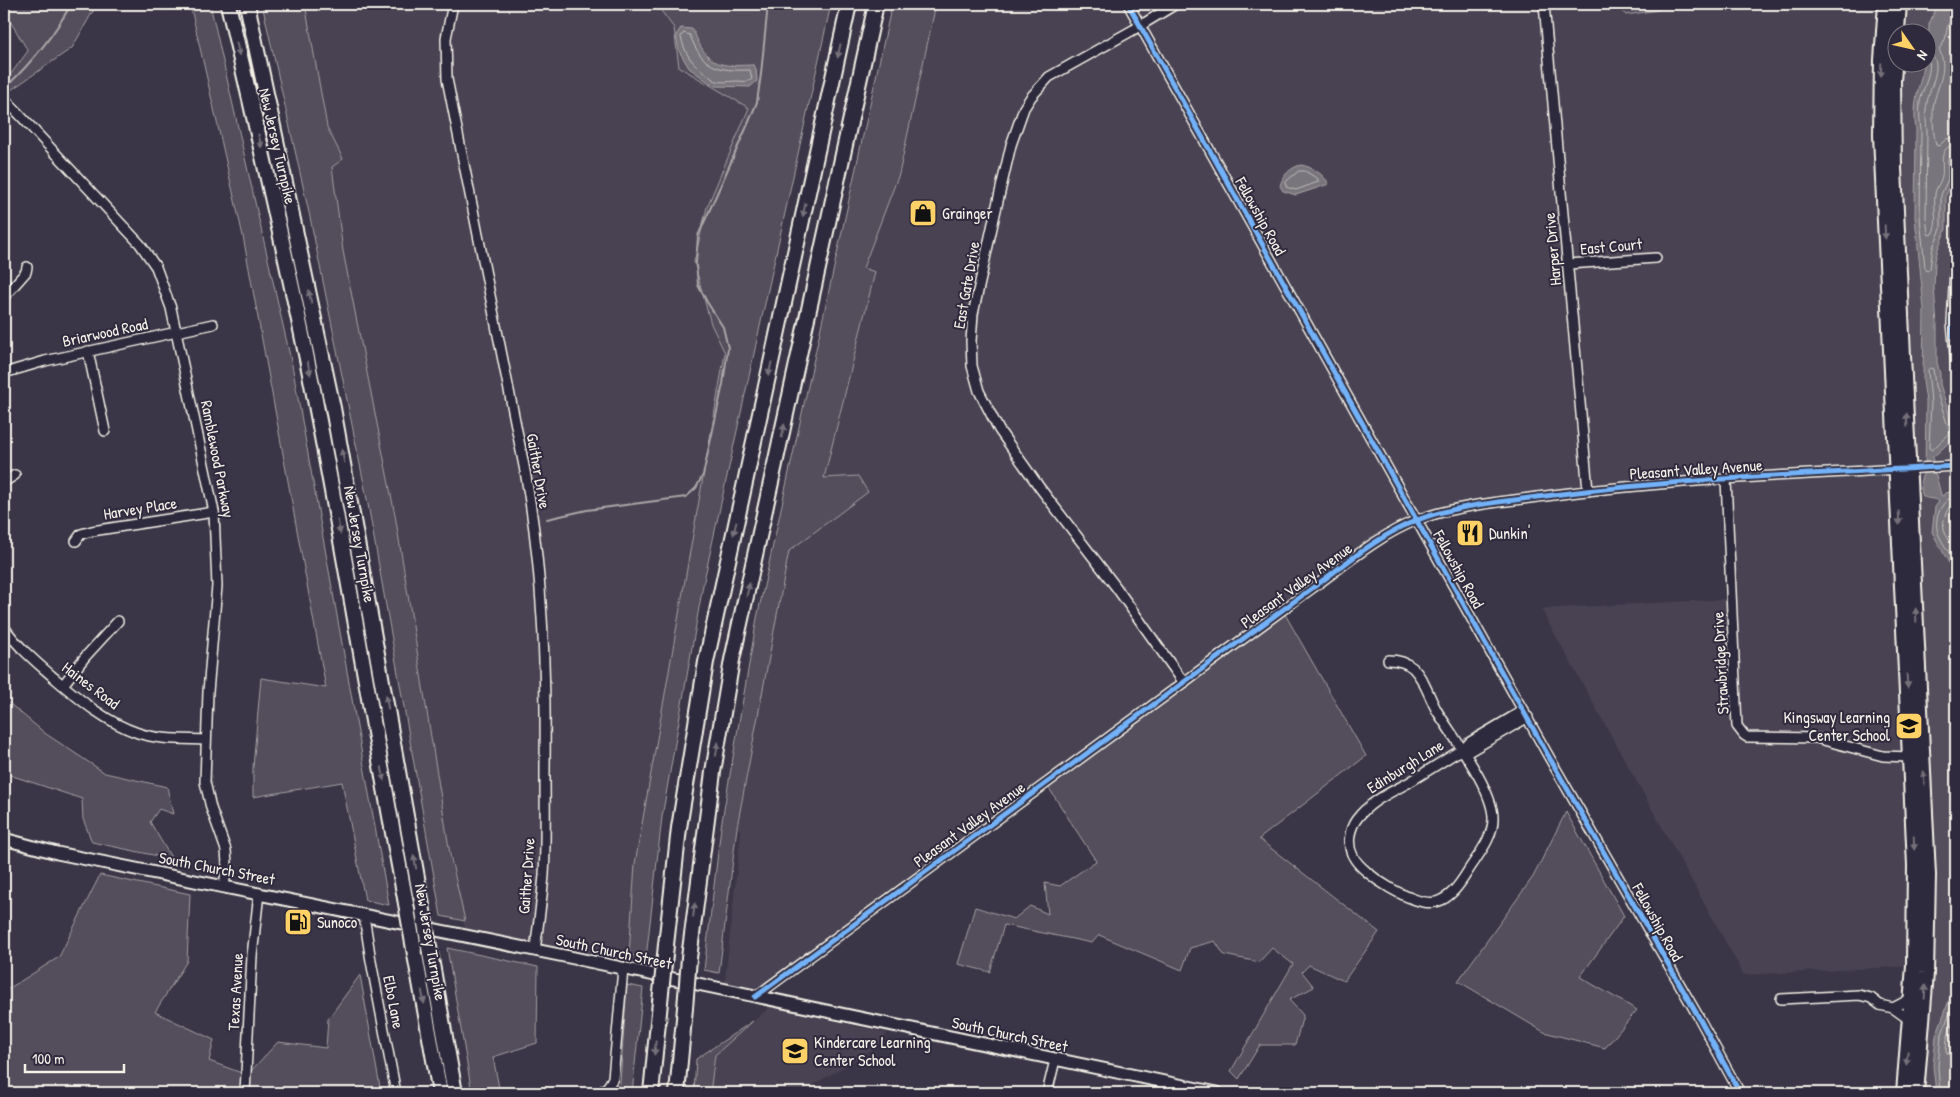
<svg xmlns="http://www.w3.org/2000/svg" width="1960" height="1097" font-family="'Patrick Hand',sans-serif">
<rect width="100%" height="100%" fill="#3b3647"/>
<filter id="ink" filterUnits="userSpaceOnUse"><feTurbulence type="fractalNoise" baseFrequency=".02" numOctaves="2"/><feDisplacementMap in="SourceGraphic" scale="10" xChannelSelector="R" yChannelSelector="G"/><feConvolveMatrix kernelMatrix="1 2 1 2 8 2 1 2 1" color-interpolation-filters="sRGB"/></filter>
<g filter="url(#ink)">
<g fill="#484352">
<path d="M275 4H821L777 209 652 837 639 972 466 937 452 854H450L405 583Z"/>
<path d="M910 4H1886L1914 966 1744 975 1541 609 1731 599 1727 479 1452 511 1395 531 755 997 724 991 741 832 737 827 750 752 800 488Z"/>
<path d="M770 1007 887 1033 878 1046 800 1093H710L715 1055Z"/>
</g>
<g fill="#534e5c" stroke="#a4a0a2" fill-rule="evenodd">
<path d="M4 4H97L72 48 11 90 4 83 28 51 4 11Z"/>
<path d="M190 4H210L292 365 389 905 365 900 342 782 253 797V767L261 678 326 688 243 236Z"/>
<path d="M262 4H305L327 127 343 159 332 167 343 251 395 515 450 854 465 921 441 916 368 504 310 217Z"/>
<path d="M656 4H831L703 585 662 817 646 958 629 955 635 864 725 353 711 324 694 262 707 207 749 108 679 67 674 28Z"/>
<path d="M892 4H936L899 174 863 268 875 272 824 478 858 476 868 492 789 551 737 827 719 973 704 970 721 827 757 618Z"/>
<path d="M1613 4H1658V10L1626 15Z"/>
<path d="M1899 4H1956V1093H1916L1895 59ZM1898 32H1928V62H1898Z"/>
<path d="M1282 609 1366 756 1259 839 1379 932 1344 981 1309 965 1302 972 1314 987 1289 1000 1303 1015 1295 1045H1260L1239 1079 1231 1071 1293 964 1272 948 1259 962 1224 955 1215 941 1190 948 1182 970 1099 935 1092 943 1004 925 990 972 958 964 975 907 1014 919 1030 906 1048 914 1045 883 1060 886 1096 861 1045 782Z"/>
<path d="M4 699 46 734 105 773 167 787 173 814 159 809 150 822 172 859 92 842 83 819 82 799 4 773Z"/>
<path d="M1566 812 1624 916 1580 977 1637 1010 1605 1048 1544 1032 1458 981 1533 877Z"/>
<path d="M100 875 190 894 187 961 155 1012 214 1040 209 1061 247 1075 278 1042 326 1048 328 1019 360 975 381 1093H4V989L5 991 59 957Z"/>
<path d="M447 948 538 967 537 1043 493 1057 500 1093H472Z"/>
<path d="M627 985 643 988 632 1093H608L620 1084Z"/>
<path d="M753 1021 715 1055 710 1093H694L696 1059Z"/>
</g>
<g fill="#78747b" stroke="#aaa6a7">
<path d="M1938 4H1956V142L1952 168 1953 180 1946 195V229L1938 249 1935 261 1934 288 1937 324V362L1940 374V384L1955 433 1953 439 1933 457 1932 471 1936 475 1941 495 1943 496 1945 493 1956 491V576L1932 532 1935 507 1939 502C1934 497 1928 500 1923 496 1920 488 1919 478 1925 472L1926 402 1923 381 1924 309 1915 217 1916 130C1912 107 1919 85 1925 63L1928 62 1929 24Z"/>
<path d="M681 28 692 29C696 34 697 41 701 47 715 70 731 65 754 65L756 69 757 81 750 87 715 86 707 81 689 68 679 51 676 35Z"/>
<path d="M1301 165C1313 167 1324 175 1329 184L1296 195 1283 191 1280 186C1282 176 1291 167 1301 165Z"/>
<path d="M1956 981V1052L1954 1065 1956 1093H1936L1933 1066 1936 1036Z"/>
</g>
<g fill="none" stroke-linecap="round" stroke-linejoin="round">
<g stroke="#c2bfbc" stroke-width="1">
<path d="M1956 4C1955 11 1952 16 1949 23 1944 35 1949 37 1939 49 1948 69 1939 82 1934 102 1932 112 1933 135 1936 145L1939 146 1946 139 1956 137"/>
<path d="M684 33 690 35C702 68 718 71 750 70L752 79C747 83 743 81 737 81 731 81 723 83 717 81 713 80 708 75 704 72 691 62 685 54 681 37Z"/>
<path d="M1928 52C1946 61 1929 88 1927 103 1925 112 1926 121 1927 131L1926 217 1928 233 1929 235 1932 234C1939 224 1933 207 1935 195 1935 188 1941 183 1942 176 1944 164 1937 146 1956 145"/>
<path d="M1928 59C1934 67 1922 91 1920 102 1919 112 1920 121 1921 130L1920 217 1925 268 1927 271 1930 269 1933 247 1941 229V195L1948 179V159L1952 152 1956 151"/>
<path d="M1299 171H1305L1318 179V182L1296 190 1286 187V182Z"/>
<path d="M1930 368 1933 369 1935 386 1950 433 1932 450 1929 448 1931 402 1928 370Z"/>
<path d="M1956 495C1942 499 1933 518 1938 533 1942 543 1950 554 1956 563"/>
<path d="M1956 502C1947 505 1942 520 1944 529 1945 536 1953 545 1956 551"/>
<path d="M1956 1013 1947 1039 1946 1051 1948 1054 1956 1052"/>
<path d="M1940 1093 1938 1066 1941 1037 1956 995"/>
</g>
<g stroke="#aaa6a7" stroke-width="2">
<path d="M6 87C32 62 54 36 71 4"/>
<path d="M547 519 587 510 686 497 696 488 703 475 723 384 728 348 723 327 707 302 698 285 696 263 698 236 748 124 757 102 761 74 768 4"/>
</g>
<defs>
<g id="minor">
<path d="M453 4 446 38 447 79 525 471C543 571 546 668 545 769 545 805 546 840 544 875 542 900 538 926 535 951"/>
<path d="M1128 4 1549 757 1698 1016 1740 1093"/>
<path d="M1176 4 1133 30 1049 77 1031 97 1024 108 1011 145 995 214 973 314 971 341 972 366 979 391 999 430 1040 488 1116 587 1184 683"/>
<path d="M1544 4 1588 491"/>
<path d="M4 98 140 244 156 267 171 308 214 512 217 586 208 692 205 782 211 808 226 850 227 864 224 886"/>
<path d="M1956 252 1952 323 1956 365"/>
<path d="M1568 264 1656 258"/>
<path d="M4 297 26 272 27 267"/>
<path d="M88 351 105 431"/>
<path d="M4 373 45 361 213 324"/>
<path d="M1726 479 1737 726 1744 735 1747 737 1816 738 1883 756 1910 757"/>
<path d="M4 482 15 475"/>
<path d="M76 541 81 534 92 531 214 512"/>
<path d="M4 627C17 646 35 661 52 676 78 698 105 722 138 733 159 740 184 739 206 740"/>
<path d="M1388 660C1398 660 1406 662 1413 668 1425 680 1429 697 1437 711 1453 737 1492 788 1493 817 1494 837 1478 855 1468 871 1460 884 1451 898 1436 902 1415 907 1362 875 1353 856 1347 845 1349 830 1356 820 1369 802 1389 793 1408 783 1424 773 1440 763 1456 753L1463 750 1468 752 1528 717"/>
<path d="M63 685 85 657 118 621"/>
<path d="M1463 750 1470 742 1524 710"/>
<path d="M364 916 371 961 396 1093"/>
<path d="M755 997 1311 589C1343 566 1379 535 1415 521 1453 505 1511 501 1553 495 1687 478 1821 474 1956 466"/>
<path d="M1781 999 1859 995 1871 998 1880 1005 1893 1008"/>
<path d="M1911 1021 1893 1008 1912 998"/>
<path d="M245 1093 252 956 259 893"/>
<path d="M601 1093 609 1085 613 1078 623 969"/>
<path d="M1047 1093 1055 1060"/>
</g>
<path id="major" d="M4 839 57 853 569 957 1217 1093"/>
<g id="highway">
<path d="M228 4C257 130 287 257 312 384 345 555 373 727 405 898"/>
<path d="M247 4 333 408 423 911"/>
<path d="M1886 4 1882 60 1881 135 1915 865 1914 966 1904 1093"/>
<path d="M1899 4 1893 81 1894 169 1928 875 1926 973 1916 1093"/>
<path d="M666 945 679 828 706 662 849 4"/>
<path d="M414 949 440 1093"/>
<path d="M430 953 455 1093"/>
<path d="M689 958 713 772 732 660 876 4"/>
<path d="M651 1093 660 1002"/>
<path d="M677 1093 685 1008"/>
</g>
</defs>
<use href="#minor" stroke="#f4f1e8" stroke-width="12"/>
<use href="#major" stroke="#f4f1e8" stroke-width="15"/>
<use href="#highway" stroke="#f4f1e8" stroke-width="18"/>
<use href="#minor" stroke="#2f2a3d" stroke-width="9"/>
<use href="#major" stroke="#2f2a3d" stroke-width="11"/>
<use href="#highway" stroke="#2f2a3d" stroke-width="14"/>
<defs>
<g id="highway-bridge">
<path d="M405 898 414 949"/>
<path d="M423 911 430 953"/>
<path d="M660 1002 666 945"/>
<path d="M685 1008 689 958"/>
</g>
</defs>
<use href="#highway-bridge" stroke="#f4f1e8" stroke-width="18" stroke-linecap="butt"/>
<use href="#highway-bridge" stroke="#2f2a3d" stroke-width="14"/>
<defs>
<g id="cycleway">
<path d="M1128 4 1549 757 1698 1016 1740 1093"/>
<path d="M1956 252 1952 323 1956 365"/>
<path d="M755 997 1311 589C1343 566 1379 535 1415 521 1453 505 1511 501 1553 495 1687 478 1821 474 1956 466"/>
</g>
</defs>
<use href="#cycleway" stroke="#2f2a3d" stroke-width="8"/>
<use href="#cycleway" stroke="#73b2f8" stroke-width="5"/>
</g>
<defs><path id="oneway-solid" d="M-6-.8H1V-3.2L6.5 0L1 3.2V.8H-6Z" transform="scale(1.25)"/></defs>
<g fill="#747079">
<use href="#oneway-solid" transform="translate(238 49) rotate(77)"/>
<use href="#oneway-solid" transform="translate(839 51) rotate(102)"/>
<use href="#oneway-solid" transform="translate(1881 70) rotate(92)"/>
<use href="#oneway-solid" transform="translate(260 141) rotate(77)"/>
<use href="#oneway-solid" transform="translate(804 210) rotate(102)"/>
<use href="#oneway-solid" transform="translate(1885 232) rotate(87)"/>
<use href="#oneway-solid" transform="translate(310 297) rotate(-102)"/>
<use href="#oneway-solid" transform="translate(309 368) rotate(78)"/>
<use href="#oneway-solid" transform="translate(770 369) rotate(102)"/>
<use href="#oneway-solid" transform="translate(1907 420) rotate(-93)"/>
<use href="#oneway-solid" transform="translate(783 431) rotate(-78)"/>
<use href="#oneway-solid" transform="translate(343 456) rotate(-101)"/>
<use href="#oneway-solid" transform="translate(1899 518) rotate(87)"/>
<use href="#oneway-solid" transform="translate(339 527) rotate(79)"/>
<use href="#oneway-solid" transform="translate(735 528) rotate(102)"/>
<use href="#oneway-solid" transform="translate(748 590) rotate(-78)"/>
<use href="#oneway-solid" transform="translate(1916 615) rotate(-93)"/>
<use href="#oneway-solid" transform="translate(1907 681) rotate(87)"/>
<use href="#oneway-solid" transform="translate(387 702) rotate(-100)"/>
<use href="#oneway-solid" transform="translate(717 749) rotate(-81)"/>
<use href="#oneway-solid" transform="translate(383 774) rotate(80)"/>
<use href="#oneway-solid" transform="translate(1924 778) rotate(-93)"/>
<use href="#oneway-solid" transform="translate(1914 843) rotate(88)"/>
<use href="#oneway-solid" transform="translate(415 862) rotate(-100)"/>
<use href="#oneway-solid" transform="translate(694 910) rotate(-83)"/>
<use href="#oneway-solid" transform="translate(1925 992) rotate(-87)"/>
<use href="#oneway-solid" transform="translate(423 997) rotate(80)"/>
<use href="#oneway-solid" transform="translate(655 1048) rotate(96)"/>
<use href="#oneway-solid" transform="translate(1907 1058) rotate(95)"/>
</g>
</g>
<defs>
<symbol id="shop-square" viewBox="-11 -11 22 22"><rect x="-9" y="-9" width="18" height="18" rx="4" fill="#ffd166" stroke="#2f2a3d"/><path d="M-5-2.5h2.3a2.7 3.5 0 0 1 5.4 0H5L5.5 6h-11ZM-1.5-2.5h3a1.5 2.3 0 0 0-3 0Z" fill="#111"/></symbol>
<symbol id="restaurant-square" viewBox="-11 -11 22 22"><rect x="-9" y="-9" width="18" height="18" rx="4" fill="#ffd166" stroke="#2f2a3d"/><path d="M-5-6h1v4h1v-4h1v4h1v-4h1v5L-1.5 .5V6h-2V.5L-5-1ZM5-6V6H3V1.5H1.5Q1.5-4 5-6Z" fill="#111"/></symbol>
<symbol id="school-square" viewBox="-11 -11 22 22"><rect x="-9" y="-9" width="18" height="18" rx="4" fill="#ffd166" stroke="#2f2a3d"/><path d="M0-5L7-2L0 1L-7-2ZM-4 1L0 2.5L4 1V4Q0 6-4 4Z" fill="#111"/></symbol>
<symbol id="fuel-square" viewBox="-11 -11 22 22"><rect x="-9" y="-9" width="18" height="18" rx="4" fill="#ffd166" stroke="#2f2a3d"/><path d="M-5.5-6h7V0h2V4h1.3V-2.5L3-4.5l.8-.8L6-3V5H2.5V1h-1V6h-7ZM-4.2-4.7v3.2H.2V-4.7Z" fill="#111"/></symbol>
</defs>
<g fill-rule="evenodd">
<use href="#shop-square" x="907" y="197" width="32" height="32"/>
<use href="#restaurant-square" x="1454" y="517" width="32" height="32"/>
<use href="#school-square" x="1893" y="710" width="32" height="32"/>
<use href="#fuel-square" x="282" y="906" width="32" height="32"/>
<use href="#school-square" x="779" y="1035" width="32" height="32"/>
</g>
<g text-anchor="middle" stroke-width="4" stroke-linejoin="round" paint-order="stroke">
<g font-size="16" fill="#f4f1e8" stroke="#2f2a3d">
<text transform="translate(278 146) rotate(77)" y="6">New Jersey Turnpike</text>
<text transform="translate(1261 216) rotate(61)" y="6">Fellowship Road</text>
<text transform="translate(1611 246) rotate(-5)" y="6">East Court</text>
<text transform="translate(1552 249) rotate(-95)" y="6">Harper Drive</text>
<text transform="translate(966 285) rotate(-80)" y="6">East Gate Drive</text>
<text transform="translate(105 332) rotate(-12)" y="6">Briarwood Road</text>
<text transform="translate(218 459) rotate(79)" y="6">Ramblewood Parkway</text>
<text transform="translate(1696 469) rotate(-4)" y="6">Pleasant Valley Avenue</text>
<text transform="translate(539 471) rotate(80)" y="6">Gaither Drive</text>
<text transform="translate(140 508) rotate(-9)" y="6">Harvey Place</text>
<text transform="translate(360 544) rotate(80)" y="6">New Jersey Turnpike</text>
<text transform="translate(1459 569) rotate(61)" y="6">Fellowship Road</text>
<text transform="translate(1296 585) rotate(-36)" y="6">Pleasant Valley Avenue</text>
<text transform="translate(1720 663) rotate(-93)" y="6">Strawbridge Drive</text>
<text transform="translate(91 685) rotate(37)" y="6">Haines Road</text>
<text transform="translate(1405 766) rotate(-32)" y="6">Edinburgh Lane</text>
<text transform="translate(969 824) rotate(-36)" y="6">Pleasant Valley Avenue</text>
<text transform="translate(217 868) rotate(11)" y="6">South Church Street</text>
<text transform="translate(526 876) rotate(-86)" y="6">Gaither Drive</text>
<text transform="translate(1658 922) rotate(61)" y="6">Fellowship Road</text>
<text transform="translate(431 942) rotate(80)" y="6">New Jersey Turnpike</text>
<text transform="translate(614 951) rotate(12)" y="6">South Church Street</text>
<text transform="translate(235 992) rotate(-87)" y="6">Texas Avenue</text>
<text transform="translate(394 1002) rotate(79)" y="6">Elbo Lane</text>
<text transform="translate(1010 1034) rotate(12)" y="6">South Church Street</text>
</g>
<g font-size="16" fill="#f4f1e8" stroke="#2f2a3d" text-anchor="start">
<text x="942" y="219">Grainger</text>
<text x="1489" y="539">Dunkin'</text>
<text x="1890" y="723" text-anchor="end">Kingsway Learning<tspan x="1890" dy="18">Center School</tspan></text>
<text x="317" y="928">Sunoco</text>
<text x="814" y="1048">Kindercare Learning<tspan x="814" dy="18">Center School</tspan></text>
</g>
</g>
<rect width="1960" height="1097" fill="none" stroke="#2f2a3d" stroke-width="20"/>
<rect x="10" y="10" width="1940" height="1077" fill="none" stroke="#f4f1e8" stroke-width="2" filter="url(#ink)"/>
<g transform="translate(1912 48) rotate(124)"><circle r="24" fill="#2f2a3d" stroke="#7e7a81"/>
<path d="M0-4L9 19L0 12L-9 19Z" fill="#ffd166"/>
<text y="-8" font-size="14" font-weight="bold" text-anchor="middle" fill="#f4f1e8">N</text>
</g>
<path d="M25 1064v8h99v-8" fill="none" stroke="#f4f1e8" stroke-width="2.5"/>
<text x="32" y="1064" font-size="15" fill="#f4f1e8" stroke="#2f2a3d" stroke-width="4" paint-order="stroke">100 m</text>
</svg>
